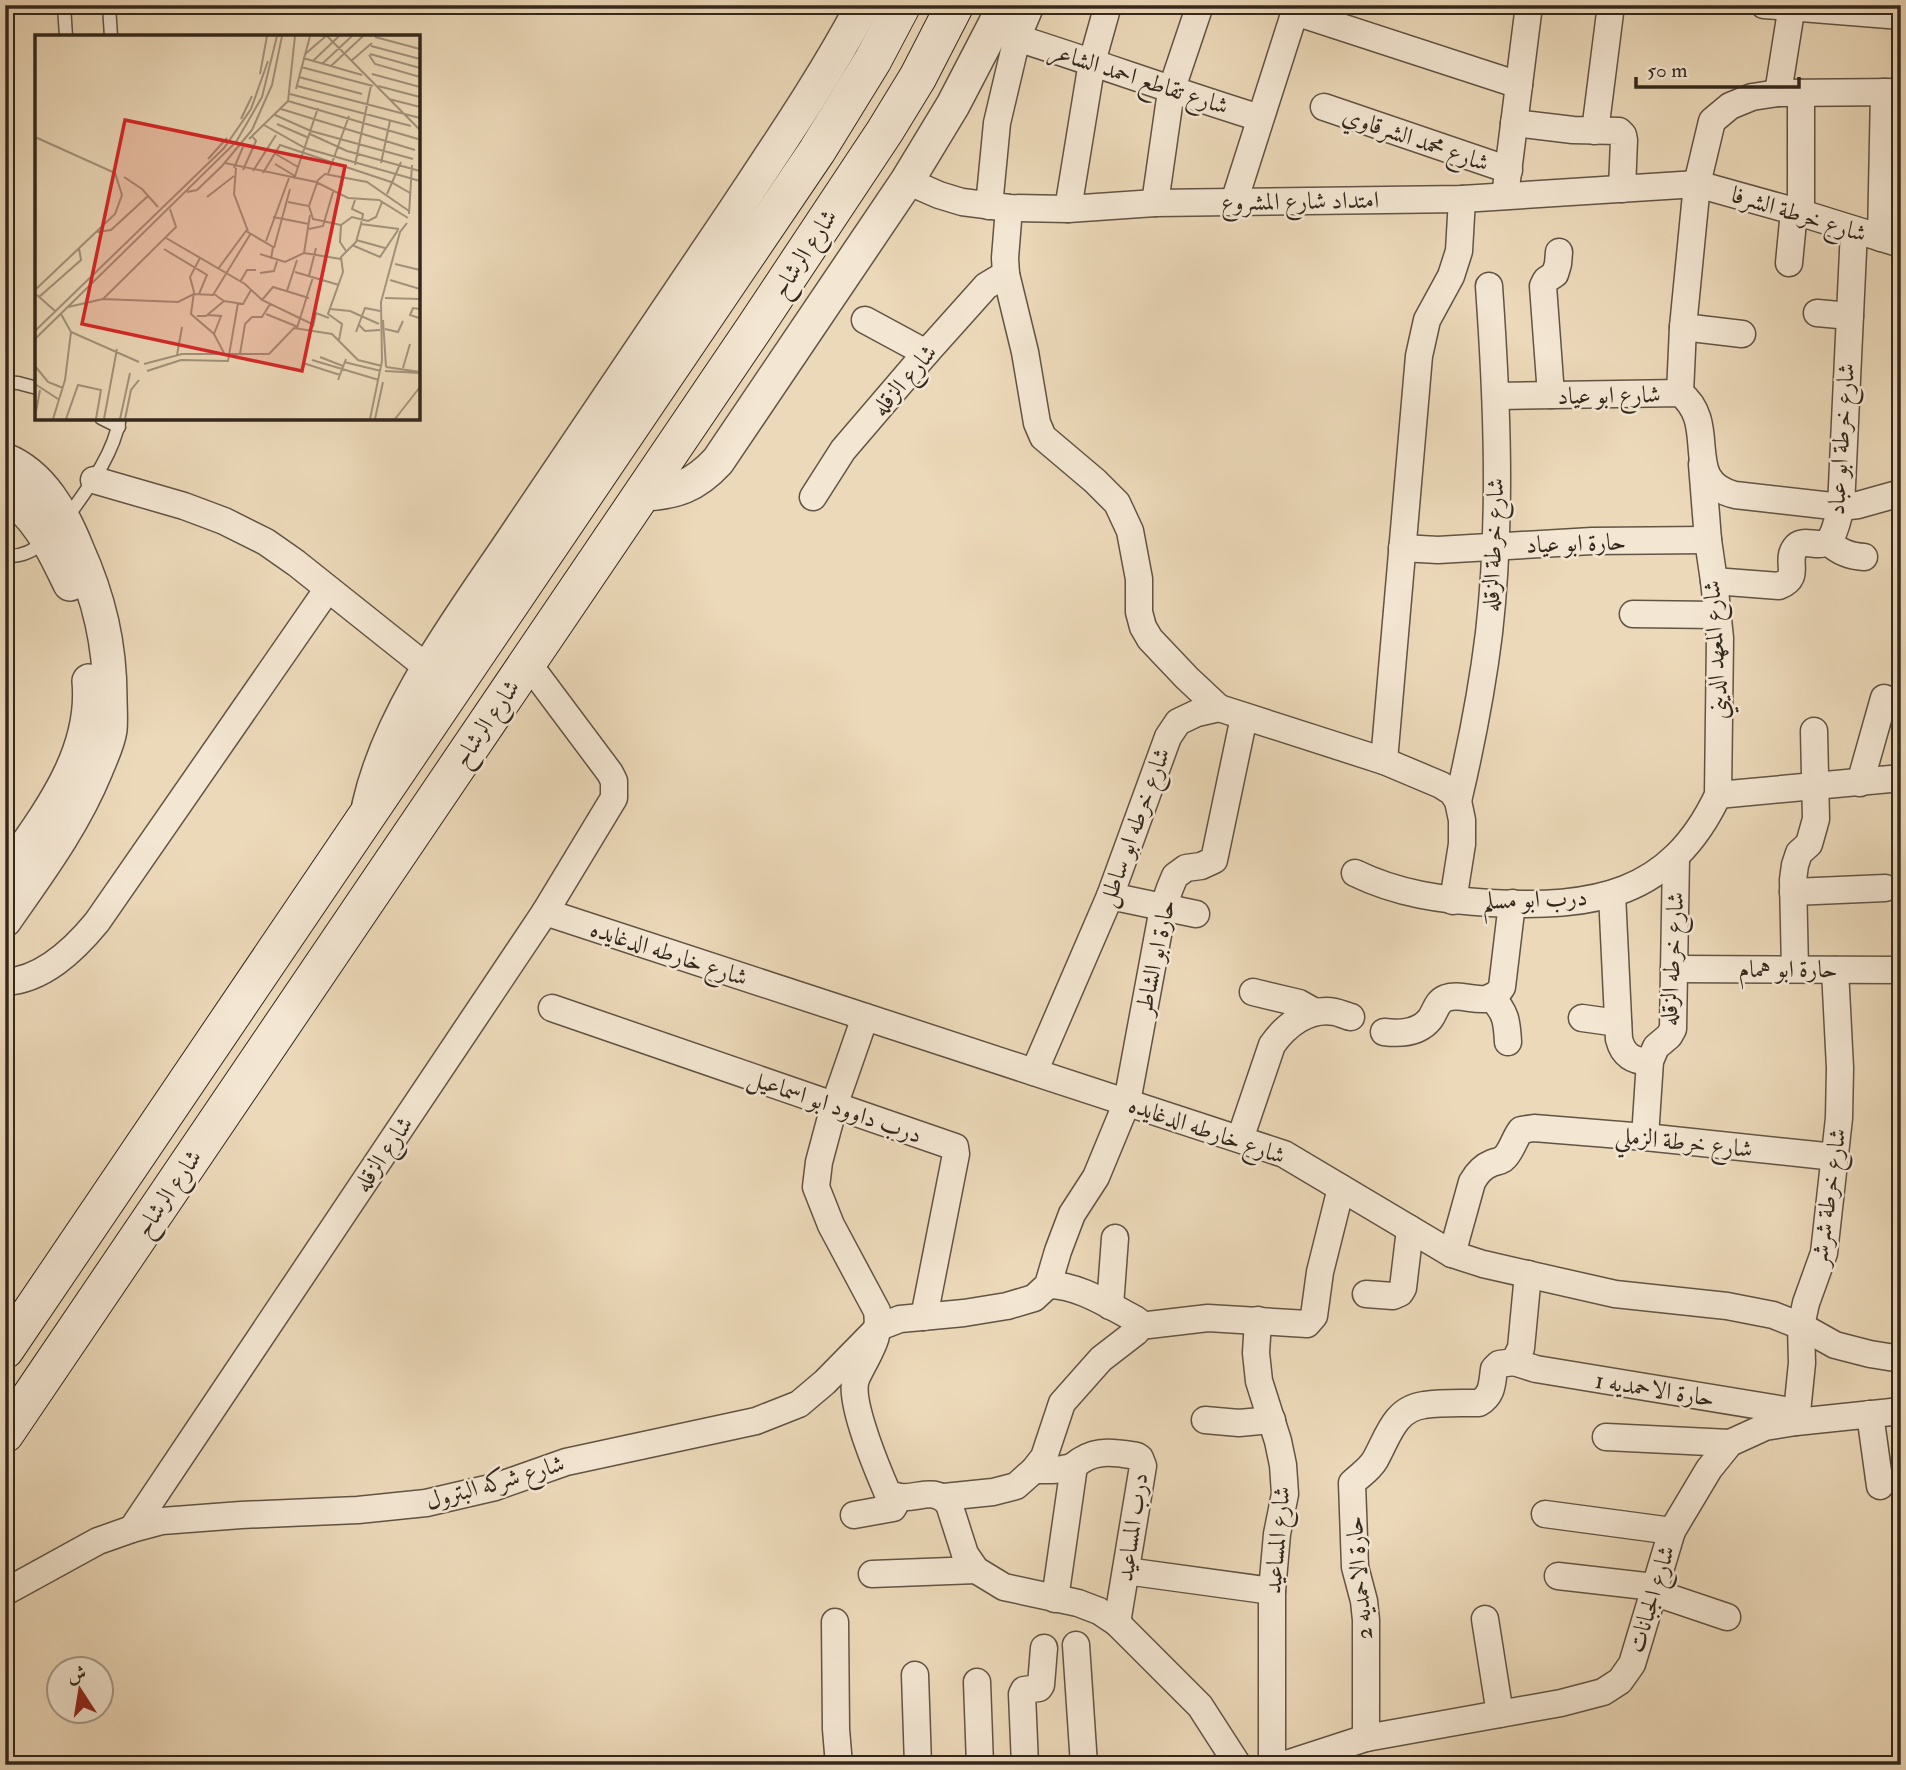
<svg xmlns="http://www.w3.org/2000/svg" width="1906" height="1770" font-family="'IM FELL Double Pica',Amiri,serif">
<rect width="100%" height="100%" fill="#ecd9b9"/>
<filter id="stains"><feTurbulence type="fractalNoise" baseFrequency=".00286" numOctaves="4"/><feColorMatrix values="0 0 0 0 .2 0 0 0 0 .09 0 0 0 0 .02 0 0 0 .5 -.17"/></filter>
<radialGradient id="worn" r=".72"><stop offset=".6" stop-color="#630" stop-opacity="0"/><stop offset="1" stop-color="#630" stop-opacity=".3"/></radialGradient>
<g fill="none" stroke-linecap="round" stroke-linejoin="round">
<defs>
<g id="service">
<path d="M64 5 66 37"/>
<path d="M109 5 111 37"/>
<path d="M5 382 18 383 37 388"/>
<path d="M101 418 119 427"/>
<path d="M66 519C88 488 113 456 120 418"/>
<path d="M5 556C21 557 33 552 44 541"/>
</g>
<g id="minor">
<path d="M1764 5 1901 16"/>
<path d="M1295 12 1519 85"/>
<path d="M1017 38C1099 64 1179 93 1260 118"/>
<path d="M1778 93 1792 5"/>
<path d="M1801 93V213"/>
<path d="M1324 107 1509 170"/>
<path d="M1514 123 1573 130 1619 131 1623 135 1624 140 1622 189"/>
<path d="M1595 131 1611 5"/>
<path d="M907 181 939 195 962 202 1009 208 1068 209 1155 203 1462 199 1697 184 1801 213 1901 244"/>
<path d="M1506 188 1529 5"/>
<path d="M1234 202 1297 5"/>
<path d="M1155 203 1171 91 1200 5"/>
<path d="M989 206 997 123 1017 38 1031 5"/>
<path d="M1009 208 1005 258 1006 274 1025 352 1037 423 1043 437 1095 481 1117 503 1130 531 1139 579V612L1143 627 1150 639 1187 678 1219 708"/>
<path d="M1068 209 1092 62 1108 5"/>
<path d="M1881 238 1884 92"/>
<path d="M1789 263 1794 211"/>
<path d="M1817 313 1850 316"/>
<path d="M865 320 926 353"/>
<path d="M1683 327 1742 334"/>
<path d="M1680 393 1683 327 1697 184 1712 121 1730 106 1752 97 1778 93 1901 92"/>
<path d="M1551 395 1543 286 1546 280 1555 274 1558 264 1559 252"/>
<path d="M1497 396 1680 393C1721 425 1679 481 1735 495L1841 507 1858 505 1901 493"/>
<path d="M94 480 184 506 224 521 266 542 296 563 429 669"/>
<path d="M813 497 843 450 926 353 986 286 1006 274"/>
<path d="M1828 542C1840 552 1849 556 1864 557"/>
<path d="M1402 548 1438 550 1592 541 1708 540"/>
<path d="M1714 581 1779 586C1802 577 1785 562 1795 548 1803 536 1821 551 1830 539 1836 531 1838 517 1841 507L1854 230"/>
<path d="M1633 614 1717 615"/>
<path d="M1384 761 1419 356 1427 320 1451 276 1459 251 1462 199"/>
<path d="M1860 783 1884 698"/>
<path d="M1718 795 1901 778"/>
<path d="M1458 801C1471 746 1482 690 1489 633 1502 518 1497 401 1489 286"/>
<path d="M1355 873C1398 894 1442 900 1490 903 1593 908 1670 897 1718 795L1720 638 1714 581 1708 540 1702 464"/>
<path d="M1793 892 1885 888"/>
<path d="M1612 894 1619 1039C1623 1055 1633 1062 1650 1061"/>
<path d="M1110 896 1196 914"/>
<path d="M545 912 1284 1154 1452 1254 1483 1264 1615 1294 1727 1306 1773 1315 1801 1326 1835 1345 1870 1354 1901 1359"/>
<path d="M1674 969 1901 970"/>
<path d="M1795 969 1793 880 1795 865 1799 853 1809 844 1816 819 1814 731"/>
<path d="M5 982C43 980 74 950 97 922L327 590"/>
<path d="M1253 992 1299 1003 1315 1012"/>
<path d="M1491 997C1506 1012 1507 1022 1508 1042"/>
<path d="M552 1008 955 1147 956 1154 924 1317"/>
<path d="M865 1017 834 1106 819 1162 816 1187 831 1225 877 1311C880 1333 874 1344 864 1363 861 1369 856 1377 855 1383 851 1407 878 1471 888 1494 889 1494 899 1497 900 1497 919 1499 934 1486 949 1504L965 1554 976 1570 1004 1587 1078 1603 1099 1611 1117 1623 1200 1706 1238 1765"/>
<path d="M1582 1018 1618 1023"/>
<path d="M1384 1032C1400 1034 1419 1033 1430 1019 1436 1011 1436 1002 1446 998 1465 991 1488 1011 1502 987L1512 903"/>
<path d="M1034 1072 1110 896 1168 737 1178 722 1197 713 1219 708 1384 761 1441 785 1452 792 1458 801 1462 820V844L1453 901"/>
<path d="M1645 1137 1650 1061 1656 1047 1669 1036 1673 1029 1676 857"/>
<path d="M1240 1139 1272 1045C1286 1025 1309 1007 1335 1012 1340 1013 1346 1016 1351 1017"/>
<path d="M1452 1254 1472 1182C1477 1173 1482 1167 1492 1163 1498 1161 1498 1162 1503 1159 1511 1153 1514 1139 1521 1130L1534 1128 1645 1137 1835 1157"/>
<path d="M1366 1294 1393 1296 1400 1293 1403 1288 1410 1229"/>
<path d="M1110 1306 1115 1238"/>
<path d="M1258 1320 1256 1353 1259 1381 1278 1441 1283 1465 1285 1494 1277 1534 1272 1591V1765"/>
<path d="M1140 1326 1208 1318 1307 1324 1314 1316 1320 1272 1341 1188"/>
<path d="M1514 1362 1536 1369 1797 1412"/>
<path d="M1870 1414 1880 1486"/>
<path d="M1205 1420 1239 1423 1272 1420"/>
<path d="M1796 1422 1802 1363 1801 1326 1806 1303 1824 1253 1839 1118 1840 1068 1835 970"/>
<path d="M1606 1437 1730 1443"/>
<path d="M1034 1470C1045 1470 1057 1471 1067 1468 1074 1467 1076 1463 1082 1460 1099 1449 1118 1453 1137 1456L1140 1458 1143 1466 1117 1623"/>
<path d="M944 1497 993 1492 1016 1486 1034 1470 1044 1457 1062 1403 1101 1359 1136 1332 1140 1326 1139 1322 1135 1319C1108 1305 1079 1285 1048 1285"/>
<path d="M1545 1514 1672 1531"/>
<path d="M854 1515 893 1508 899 1497"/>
<path d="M132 1529 545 912 614 798V781L610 773 527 662"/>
<path d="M1126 1571 1272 1591"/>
<path d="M872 1574 976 1570"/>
<path d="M1558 1576 1654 1587"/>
<path d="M5 1592 98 1541 132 1529 162 1521 241 1515 358 1510 426 1503 495 1487 566 1462 756 1421 799 1404 825 1382 879 1327 900 1319 964 1313 1007 1306 1034 1298 1048 1285 1058 1251 1072 1214 1096 1177 1127 1102 1163 908 1170 888 1175 876 1186 868 1201 866 1214 860 1244 717"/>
<path d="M1653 1592 1727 1617"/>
<path d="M1055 1599 1074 1466"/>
<path d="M1485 1619 1500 1714"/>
<path d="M835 1622 836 1729 839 1765"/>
<path d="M1076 1645 1084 1765"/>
<path d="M915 1675 918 1765"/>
<path d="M977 1682 980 1765"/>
<path d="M1366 1738V1620L1364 1601 1355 1567 1352 1483C1360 1475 1369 1470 1375 1460 1388 1437 1394 1409 1424 1405 1442 1402 1461 1403 1479 1403 1493 1395 1492 1383 1494 1369L1499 1364 1514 1362 1521 1348 1528 1274"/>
<path d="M1025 1765 1022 1694 1024 1690 1039 1688 1041 1685 1044 1648"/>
<path d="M1283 1765 1366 1738 1561 1703 1603 1692 1620 1681 1632 1664 1672 1531 1709 1469 1730 1443 1765 1427 1796 1422 1901 1411"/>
</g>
<g id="tertiary">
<path d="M5 460C42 475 63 514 77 549 99 598 110 644 110 698 110 708 111 720 110 730 108 744 101 757 96 770 73 826 39 871 5 920"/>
<path d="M5 494C38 515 53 549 70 584"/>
<path d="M642 494C675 493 695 486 718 461L907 181 953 105 1005 5"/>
<path d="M369 805C391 707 466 611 521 528 592 422 664 317 734 212 779 144 825 77 863 5"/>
<path d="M5 876C45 818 96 756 89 681"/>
</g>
<g id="secondary">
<path d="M5 1350 817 151 873 60 902 5"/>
<path d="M5 1434 755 327 885 131 918 77 955 5"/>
</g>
</defs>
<use href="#service" stroke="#615444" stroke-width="15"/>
<use href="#minor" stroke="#615444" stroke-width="29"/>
<use href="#tertiary" stroke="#615444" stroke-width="36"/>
<use href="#secondary" stroke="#33281d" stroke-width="39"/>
<use href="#service" stroke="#f3e6d2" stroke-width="12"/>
<use href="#minor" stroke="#f3e6d2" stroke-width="26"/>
<use href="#tertiary" stroke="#f3e6d2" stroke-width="33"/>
<use href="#secondary" stroke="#f3e6d2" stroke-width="37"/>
</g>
<g text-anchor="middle" stroke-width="5" stroke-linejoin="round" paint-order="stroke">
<g font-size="24" fill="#33281d" stroke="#f3e6d2">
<text transform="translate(1139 78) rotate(18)" y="8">شارع تقاطع احمد الشاعر</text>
<text transform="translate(1416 139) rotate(19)" y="8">شارع محمد الشرقاوي</text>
<text transform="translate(1300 201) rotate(-1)" y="8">امتداد شارع المشروع</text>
<text transform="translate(1799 214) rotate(17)" y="8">شارع خرطة الشرفا</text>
<text transform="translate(804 253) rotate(-57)" y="8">شارع الرشاح</text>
<text transform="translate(904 380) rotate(-49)" y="8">شارع الزقله</text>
<text transform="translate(1609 395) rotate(-1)" y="8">شارع ابو عياد</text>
<text transform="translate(1841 439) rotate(-86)" y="8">شارع خرطة ابو عباد</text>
<text transform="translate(1576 543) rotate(-2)" y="8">حارة ابو عياد</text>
<text transform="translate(1493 545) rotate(-88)" y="8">شارع خرطة الزقله</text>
<text transform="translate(1715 650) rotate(-93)" y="8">شارع المعهد الديني</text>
<text transform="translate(486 723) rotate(-56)" y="8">شارع الرشاح</text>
<text transform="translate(1134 827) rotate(-70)" y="8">شارع خرطه ابو ساطل</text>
<text transform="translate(1535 899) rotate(-2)" y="8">درب ابو مسلم</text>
<text transform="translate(669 953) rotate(18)" y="8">شارع خارطه الدغايده</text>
<text transform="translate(1155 957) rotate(-78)" y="8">حارة ابو الشاطر</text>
<text transform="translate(1672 959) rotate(-87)" y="8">شارع خرطه الزقله</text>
<text x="1788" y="977">حارة ابو همام</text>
<text transform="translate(835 1106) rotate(19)" y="8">درب داوود ابو اسماعيل</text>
<text transform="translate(1207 1130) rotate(19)" y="8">شارع خارطه الدغايده</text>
<text transform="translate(1684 1142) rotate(6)" y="8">شارع خرطة الزملي</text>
<text transform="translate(383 1154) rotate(-56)" y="8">شارع الزقله</text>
<text transform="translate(168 1193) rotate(-56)" y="8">شارع الرشاح</text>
<text transform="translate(1828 1197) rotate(-82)" y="8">شارع خرطة شرشر</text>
<text transform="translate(1655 1389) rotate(9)" y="8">حارة الاحمديه 1</text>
<text transform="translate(495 1482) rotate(-16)" y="8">شارع شركه البترول</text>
<text transform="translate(1132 1527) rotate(-82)" y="8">درب المساعيد</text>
<text transform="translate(1277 1540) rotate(-85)" y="8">شارع المساعيد</text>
<text transform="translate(1359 1578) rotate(-95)" y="8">حارة الاحمديه 2</text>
<text transform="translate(1651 1599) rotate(-73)" y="8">شارع الجبانات</text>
</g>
</g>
<g transform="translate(35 35)">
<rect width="385" height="385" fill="#ecd9b9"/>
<path fill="none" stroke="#a2927b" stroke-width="2" d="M292 1 385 95M340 2 385 14M336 11 385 24M335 19 385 33M269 20 291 1M334 20 340 29 385 42M268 23 327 40M278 26 304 1M316 26 337 8M287 29 317 1M296 31 328 1M266 32 338 51M225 39 232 1M337 39 385 52M264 42 327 59M262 51 385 83M343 51 385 62M261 54 275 1M255 59 376 91M354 64 385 72M253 66 383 104M246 74 380 115M240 80 276 96 378 124M206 84 217 61M242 89 274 103M229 90 270 113 385 146M275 99 312 116 385 136M0 102 80 138 87 160 80 179 0 255M214 104 253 66 260 1M239 118 263 132M173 124 192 103M190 128 281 147 313 163 344 165 373 183M346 128 355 86M240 129 260 141M320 130 336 50M199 133 208 112M201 133 199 159 213 196M208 135 221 106 217 101M218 136 241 100M228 138 245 110 356 147 375 158M293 139 314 81M89 142 107 154 123 172M259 144 283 73M152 157 162 155 187 131 217 95 237 50 247 1M352 159 366 127M172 162 199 141M253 167 274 171 278 184 306 190 305 207 311 216M274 171 283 145 290 139 332 147 374 176M374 179 377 130M238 182 274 189M326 189 364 194M306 190 317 182 333 186 341 182 347 167M274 194 288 191 298 157M62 197 76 195 113 161M131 203 210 249 227 265 277 289M321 205 350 213M231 206 254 143M317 210 345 222 363 195M239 213 255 154M129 214 172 240 164 259M269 218 275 180M269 218 306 224M225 219 250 227 269 218M165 223 155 242 159 257 156 279 179 299 190 320M360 229 385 235M183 234 211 196 238 212 236 224M260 237 304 250M225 238 239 236 242 226M274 241 281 213M355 245 385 254M205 247 212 235H221M252 256 262 225M2 260 20 276M4 262 46 225 44 213M350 263 385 264M68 264 141 192 135 174M227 265 238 252 274 263M189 266 208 269 216 255M33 272 68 264 143 267 159 259 178 260 216 198M295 274 315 276 344 289M26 279 36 297 104 327M231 279 263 292M173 280 186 281 179 299M162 281H171L189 266 179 259M384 283 375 280 378 273 385 274M348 285 351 332M324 290 330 296 345 295M278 292 281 278 294 283M262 293 278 242M350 294 363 297 368 286M0 296 189 113 216 74 233 26M321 297 330 273 345 276M0 304 201 107 227 62 242 1M304 305 307 289 293 279 308 237 306 222 321 207 326 189 328 179 317 174 320 165M205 319 210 289 217 282H227L235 269M142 320 147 292M285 322 308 331M277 325 344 345M309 327 346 336M268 328 305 340M109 329 147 319H234L259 293 297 299 323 325 347 331M0 331 13 347 28 353M351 332 385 337M368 333 375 309M112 336 146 325 193 326 203 268M350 336 385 338M303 345 311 324M0 349 23 364M0 382 5 355M18 384 30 345 36 297M31 384 43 350 66 355 61 384M69 384 82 314M85 384 95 338M90 384 96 355 104 345M335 384 347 326 346 267 365 197 372 188M340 384 348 347M360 384 385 352"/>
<path fill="#d62828" fill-opacity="0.15" stroke="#d62828" stroke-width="3.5" d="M90 85 310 131 267 336 47 289Z"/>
<rect width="385" height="385" fill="none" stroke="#33281d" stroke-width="3.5"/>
</g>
<rect width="1906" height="1770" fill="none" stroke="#ecd9b9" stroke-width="28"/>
<rect x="7" y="7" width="1892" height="1756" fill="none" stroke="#33281d" stroke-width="3.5"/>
<rect x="14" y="14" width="1878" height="1742" fill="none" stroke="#33281d" stroke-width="2"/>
<g transform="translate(80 1690) rotate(348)"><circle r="33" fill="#f3e6d2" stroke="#a69a8a" stroke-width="2"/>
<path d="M0-5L12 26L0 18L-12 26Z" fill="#8f2418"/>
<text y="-10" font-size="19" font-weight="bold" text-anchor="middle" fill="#33281d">ش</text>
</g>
<path d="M1636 77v10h163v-10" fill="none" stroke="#33281d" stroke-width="3.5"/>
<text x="1647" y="77" font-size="21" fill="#33281d" stroke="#f3e6d2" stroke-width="5" paint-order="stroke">50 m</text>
<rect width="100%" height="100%" filter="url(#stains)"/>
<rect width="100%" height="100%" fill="url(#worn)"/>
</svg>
